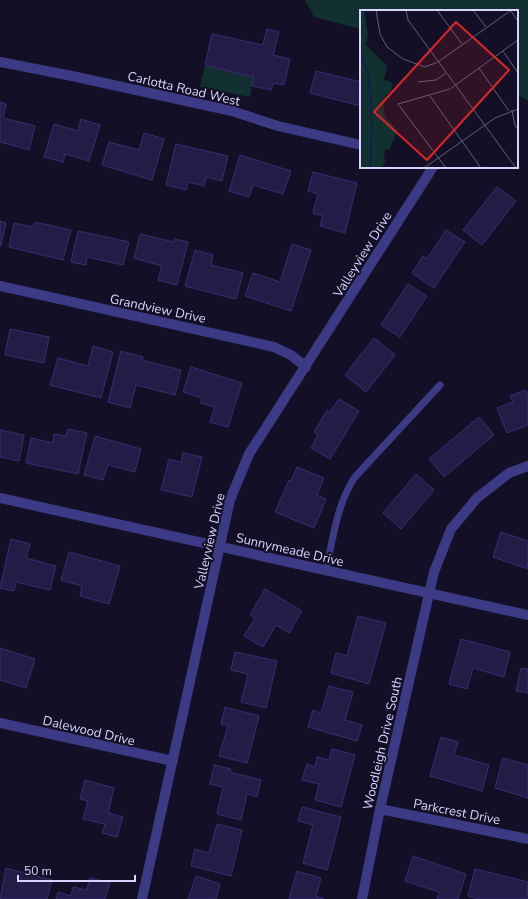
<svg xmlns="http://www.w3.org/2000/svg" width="528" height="899" font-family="'Nunito Sans',sans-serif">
<rect width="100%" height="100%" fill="#130f26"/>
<g fill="#12302f">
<path d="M305 0H528V101L517 94V11H361V29L314 17Z"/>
<path d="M205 65 254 77 250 97 200 87Z"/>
</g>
<g fill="#241b47" stroke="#3b2d73">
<path d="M267 29 279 32 273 55 290 59 284 85 273 83 271 90 252 86 254 77 205 65 212 34 263 45Z"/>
<path d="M316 71 361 82V106L310 93Z"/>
<path d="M0 102 6 104 3 118 35 126 29 150 0 142Z"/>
<path d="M81 119 100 125 89 161 65 154 63 162 44 157 54 124 78 131Z"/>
<path d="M144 133 164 139 152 180 102 165 109 142 139 150Z"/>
<path d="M176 144 228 156 222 181 206 177 204 186 188 182 186 190 166 185Z"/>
<path d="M240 155 291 171 283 194 253 185 249 197 229 191Z"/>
<path d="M313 172 357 183 345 233 320 226 323 216 313 213 318 194 308 191Z"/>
<path d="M497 187 516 201 482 245 463 230Z"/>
<path d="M0 221 6 223 1 246H0Z"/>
<path d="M35 222 71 230 63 260 9 247 14 223 33 227Z"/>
<path d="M446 230 465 242 434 288 412 273 423 256 427 259Z"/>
<path d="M78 231 129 242 123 265 87 257 86 265 71 262Z"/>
<path d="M140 234 174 242 175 239 188 242 177 285 158 280 162 266 134 258Z"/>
<path d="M292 244 311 250 291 311 245 296 253 273 280 282Z"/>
<path d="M195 250 213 255 211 265 243 273 236 299 185 286Z"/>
<path d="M408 284 427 296 400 337 381 325Z"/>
<path d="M10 329 49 337 44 363 5 355Z"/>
<path d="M374 338 395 355 366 392 345 375Z"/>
<path d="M93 346 113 352 101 398 50 385 58 358 88 366Z"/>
<path d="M121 351 143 357 142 360 181 370 175 395 136 385 130 408 108 402Z"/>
<path d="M191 367 242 383 228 427 210 422 215 407 201 403 202 398 183 392Z"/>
<path d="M526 390 528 395V425L507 433 497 408 513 402 510 396Z"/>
<path d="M339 399 359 411 330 459 311 448 318 435 314 432 327 410 330 412Z"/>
<path d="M479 417 494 435 444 477 429 459Z"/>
<path d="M68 429 87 433 78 474 26 463 31 438 53 443 54 434 66 436Z"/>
<path d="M0 430 24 435 19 461 0 457Z"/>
<path d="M95 436 141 449 135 472 108 465 103 480 84 475Z"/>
<path d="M183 453 202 457 192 497 161 490 169 459 181 462Z"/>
<path d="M297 467 324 478 317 495 326 499 314 528 275 512 289 480 291 481Z"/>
<path d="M416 474 434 490 401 529 383 513Z"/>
<path d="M501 532 528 541V569L493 557Z"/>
<path d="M11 539 30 544 26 558 56 566 50 590 16 582 14 591 0 588Z"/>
<path d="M69 552 120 566 109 604 80 596 82 586 61 580Z"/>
<path d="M265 589 302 611 289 633 276 625 263 647 244 636 255 618 250 615Z"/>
<path d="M358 616 386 623 369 684 331 673 336 653 347 656Z"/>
<path d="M461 639 510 652 504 677 473 668 467 689 449 684Z"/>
<path d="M0 648 35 659 26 688 0 680Z"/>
<path d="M235 652 277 661 266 708 241 702 248 674 231 670Z"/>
<path d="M521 668 528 669V693L516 691Z"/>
<path d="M329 686 353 692 345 720 362 725 357 741 308 727 313 710 321 713Z"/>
<path d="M225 707 259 716 247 763 219 756 228 725 221 724Z"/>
<path d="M441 737 458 742 454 755 489 765 482 791 430 776Z"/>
<path d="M332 749 355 755 341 807 315 800 319 784 302 780 307 764 315 767 317 757 329 760Z"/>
<path d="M503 758 528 765V798L495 788Z"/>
<path d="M214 765 231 769 230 772 261 780 257 797 247 794 241 820 217 814 223 787 210 784Z"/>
<path d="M85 780 114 788 108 813 123 817 117 837 102 833 105 824 83 819 88 801 80 799Z"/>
<path d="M302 807 341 817 327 870 303 863 313 825 298 821Z"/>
<path d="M217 824 242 830 231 876 191 866 195 849 209 853Z"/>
<path d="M413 856 466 874 458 899H437L439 892 405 881Z"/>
<path d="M6 868 52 880 47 899H0Z"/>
<path d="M475 869 528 882 527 899H478L468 896Z"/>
<path d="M297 871 321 878 316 896 324 899H289Z"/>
<path d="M196 876 220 884 216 899H188Z"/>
<path d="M90 878 110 883 105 899H56L58 892 71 896 73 887 87 890Z"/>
</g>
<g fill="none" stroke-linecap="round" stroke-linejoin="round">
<path stroke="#3d3a85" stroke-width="7" d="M326 570C333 539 337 503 355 477L440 385"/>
<g stroke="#3d3a85" stroke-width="10">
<path d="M0 62 72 76 232 111 278 126 361 145"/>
<path d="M0 286 274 347 291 355 306 367"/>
<path d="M0 498 528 615"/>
<path d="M0 723 173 761"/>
<path d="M380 809 528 839"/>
<path d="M142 899 230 500 249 454 433 167"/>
<path d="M362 899 380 809 434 572 451 529 477 498 509 473 528 466"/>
</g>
</g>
<g text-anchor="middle" stroke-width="4" stroke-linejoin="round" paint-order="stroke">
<g font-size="13" fill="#d9d4ff" stroke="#130f26">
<text transform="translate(184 88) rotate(13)" y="5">Carlotta Road West</text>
<text transform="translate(362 254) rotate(-58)" y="5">Valleyview Drive</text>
<text transform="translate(158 308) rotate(12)" y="5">Grandview Drive</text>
<text transform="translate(209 541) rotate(-77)" y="5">Valleyview Drive</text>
<text transform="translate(290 549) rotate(13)" y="5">Sunnymeade Drive</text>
<text transform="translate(89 730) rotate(13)" y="5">Dalewood Drive</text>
<text transform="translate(382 743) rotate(-77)" y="5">Woodleigh Drive South</text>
<text transform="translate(457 811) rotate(11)" y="5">Parkcrest Drive</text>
</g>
</g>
<g transform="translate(360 10)">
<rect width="158" height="158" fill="#130f26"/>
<path d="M0 0H4L8 24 6 35 27 56 24 70 32 72 31 83 27 84 23 91 25 107 37 120 30 139 24 141 25 153 20 158H1L0 150Z" fill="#12302f"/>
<path fill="none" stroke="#0c2248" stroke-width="2" d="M0 42 8 62 12 108 10 158"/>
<path fill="none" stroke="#625e7d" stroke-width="1" d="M16 0 20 24 27 37 43 49 65 57 78 52 150 1M46 0 48 10 156 158M77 0 102 34M113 0 126 17M150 0 158 11M143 41 158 63M119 58 149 101M58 72 76 70 86 63M70 86 121 158M152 100 155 116 158 119M64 158 135 108 158 99M86 158 38 94 90 79 158 30"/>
<path fill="#d62828" fill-opacity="0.15" stroke="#d62828" stroke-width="2" d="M96 12 149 60 67 150 14 102Z"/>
<rect width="158" height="158" fill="none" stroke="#d9d4ff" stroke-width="2"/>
</g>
<path d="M18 875v6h117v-6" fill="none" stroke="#d9d4ff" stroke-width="2"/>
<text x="24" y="875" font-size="12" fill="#d9d4ff" stroke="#130f26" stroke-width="3" paint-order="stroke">50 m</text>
</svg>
